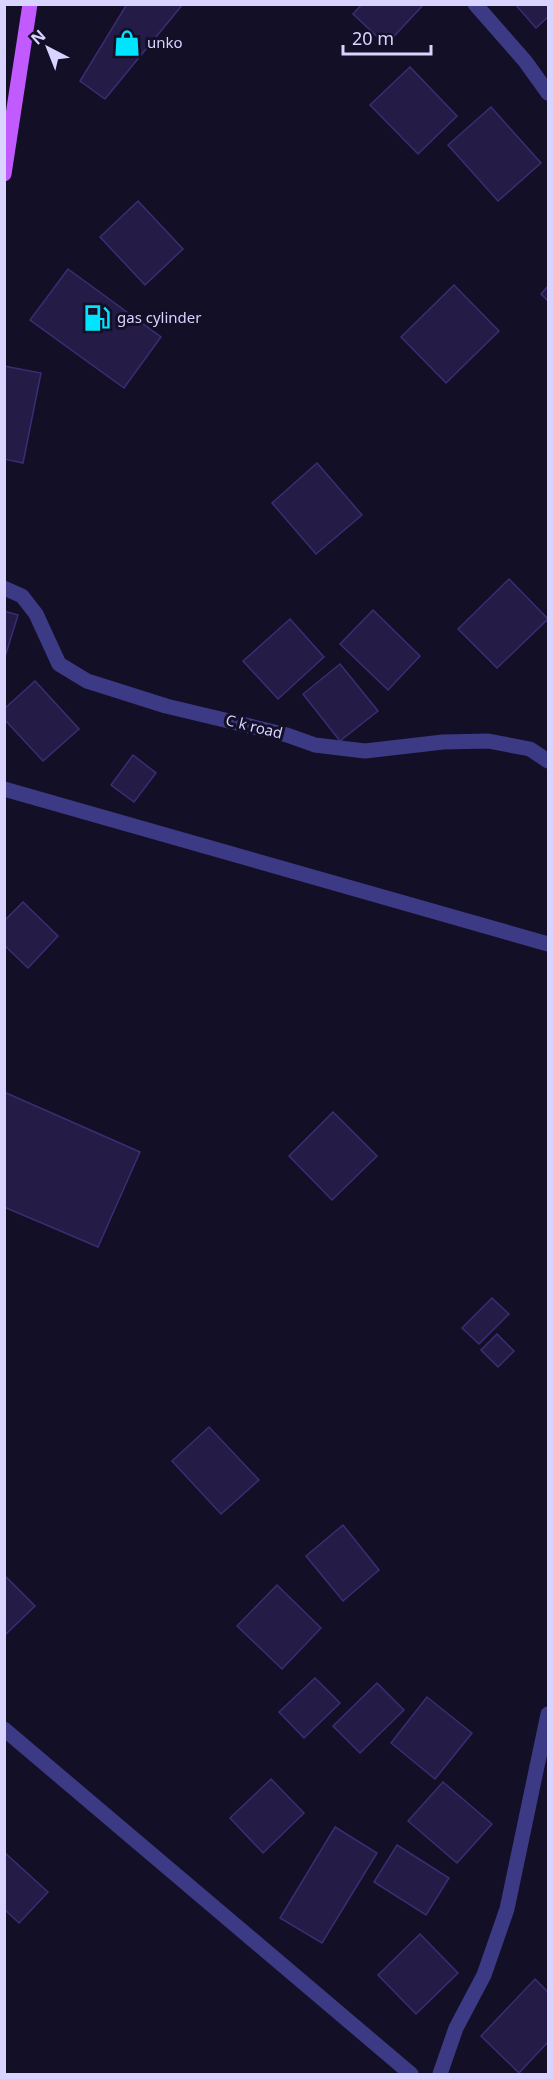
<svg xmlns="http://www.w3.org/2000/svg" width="553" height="2079" font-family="'Noto Sans',sans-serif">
<rect width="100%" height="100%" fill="#130f26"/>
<g fill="#241b47" stroke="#3b2d73" stroke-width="1.5">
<path d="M127 4H183L105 99 80 81Z"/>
<path d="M362 4H424L386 45 353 14Z"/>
<path d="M515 4H548V17L536 28Z"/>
<path d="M410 67 457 116 418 154 370 105Z"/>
<path d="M491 107 541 163 498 201 448 145Z"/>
<path d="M138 201 183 249 145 285 100 237Z"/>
<path d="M68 269 161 337 124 388 30 320Z"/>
<path d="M454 285 499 331 446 383 401 337Z"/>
<path d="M548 286V301L541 294Z"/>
<path d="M4 366 41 373 23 463 4 459Z"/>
<path d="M317 463 362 515 316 554 272 503Z"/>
<path d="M509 579 548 619 497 668 458 629Z"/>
<path d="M373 610 420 656 388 690 340 644Z"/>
<path d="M4 611 18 615 4 660Z"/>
<path d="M290 619 324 657 278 699 243 661Z"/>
<path d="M340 664 378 711 340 741 303 694Z"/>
<path d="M35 681 79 729 43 761 4 719V709Z"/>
<path d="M133 755 156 773 134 802 111 785Z"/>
<path d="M23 902 58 936 28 968 4 945V921Z"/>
<path d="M4 1092 140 1152 98 1247 4 1207Z"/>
<path d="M333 1112 377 1156 332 1200 289 1156Z"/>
<path d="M492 1298 509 1314 479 1344 462 1328Z"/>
<path d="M497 1334 514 1351 498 1367 481 1350Z"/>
<path d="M209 1427 259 1480 221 1514 172 1461Z"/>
<path d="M343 1525 379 1570 343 1601 306 1556Z"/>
<path d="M4 1575 35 1606 4 1636Z"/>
<path d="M277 1585 321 1628 282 1669 237 1626Z"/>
<path d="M315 1678 340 1703 304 1738 279 1712Z"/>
<path d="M377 1683 404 1710 360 1753 333 1726Z"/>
<path d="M427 1697 472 1733 435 1779 391 1743Z"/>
<path d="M271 1779 304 1813 263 1853 230 1818Z"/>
<path d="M443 1782 492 1824 457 1863 408 1821Z"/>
<path d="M335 1827 377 1853 322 1943 280 1918Z"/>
<path d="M397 1845 449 1878 426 1915 374 1882Z"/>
<path d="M4 1852 48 1892 19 1923 4 1909Z"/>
<path d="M420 1934 458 1973 416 2014 378 1975Z"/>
<path d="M535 1979 548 1992V2042L519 2073 481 2036Z"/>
</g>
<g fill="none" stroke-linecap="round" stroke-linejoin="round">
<g stroke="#3d3a85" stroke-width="15">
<path d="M475 4 525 61 548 93"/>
<path d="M4 588 22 596 36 614 59 664 87 681 166 706 287 735 315 745 365 751 443 742 488 741 530 749 548 761"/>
<path d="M4 789 548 944"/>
<path d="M4 1729 411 2074"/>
<path d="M440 2074 456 2028 484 1975 507 1909 548 1714"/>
</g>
<path stroke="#c25bff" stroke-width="15" d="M4 174 30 4"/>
</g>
<defs>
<symbol id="shop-bare" viewBox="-9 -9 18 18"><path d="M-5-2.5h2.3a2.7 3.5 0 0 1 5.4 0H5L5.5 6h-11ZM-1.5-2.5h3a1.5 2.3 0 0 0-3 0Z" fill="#00e5ff" stroke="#130f26" stroke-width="2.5" paint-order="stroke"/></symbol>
<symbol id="fuel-bare" viewBox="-9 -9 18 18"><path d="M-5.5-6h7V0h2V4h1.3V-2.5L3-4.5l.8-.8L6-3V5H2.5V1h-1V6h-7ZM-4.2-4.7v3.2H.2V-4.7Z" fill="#00e5ff" stroke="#130f26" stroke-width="2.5" paint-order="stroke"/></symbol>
</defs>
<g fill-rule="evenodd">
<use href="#shop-bare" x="108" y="24" width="38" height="38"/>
<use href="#fuel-bare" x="78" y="299" width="38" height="38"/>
</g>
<g text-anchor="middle" stroke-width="6" stroke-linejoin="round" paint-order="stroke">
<g font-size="15" fill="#d9d4ff" stroke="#130f26" text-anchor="start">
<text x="147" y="48">unko</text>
<text x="117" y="323">gas cylinder</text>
</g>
<g font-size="15" fill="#d9d4ff" stroke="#130f26">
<text transform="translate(254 727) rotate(14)" y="5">C k road</text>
</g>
</g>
<rect width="553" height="2079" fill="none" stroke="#d9d4ff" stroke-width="12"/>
<g transform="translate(48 48) rotate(318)" stroke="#130f26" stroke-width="4.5" paint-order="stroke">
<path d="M0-4.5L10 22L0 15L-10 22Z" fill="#d9d4ff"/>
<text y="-9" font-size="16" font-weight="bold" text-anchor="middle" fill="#d9d4ff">N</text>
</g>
<path d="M343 45v9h88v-9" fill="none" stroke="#d9d4ff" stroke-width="3"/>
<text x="352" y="45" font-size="18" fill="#d9d4ff" stroke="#130f26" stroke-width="4.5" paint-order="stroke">20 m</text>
</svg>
